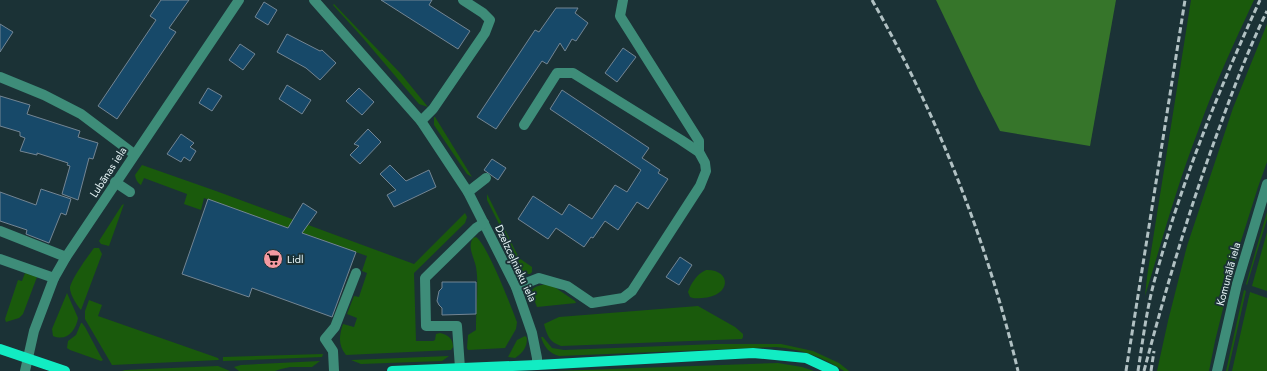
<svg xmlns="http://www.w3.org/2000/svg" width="1267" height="371" font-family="Jost,sans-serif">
<rect width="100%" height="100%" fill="#1b3236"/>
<g fill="#1a5a0c">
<path d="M1191 0H1254C1234 43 1214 86 1198 131 1177 185 1162 241 1145 296L1147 277Z"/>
<path d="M334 4 401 74 428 107 419 104 363 38 333 5Z"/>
<path d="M1267 24V162L1258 187 1235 260 1215 341 1209 371H1157L1168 321 1187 246 1233 108Z"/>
<path d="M434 117H435L472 177 467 174 434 125Z"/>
<path d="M142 165 216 191 414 264 465 213 467 217 465 223 414 273 416 341H433L435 340 436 334 440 333C448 335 453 338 453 347L451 350 346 355C338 345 339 336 343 324L354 327 357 318 347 314 354 296 359 297 367 273 362 271 367 256 204 198 201 210 184 204 187 194 144 178 141 185C137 182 136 180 135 175Z"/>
<path d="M487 194 519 258 532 267V272L530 274H524L487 200Z"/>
<path d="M124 204 109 246 101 244 99 241 122 205Z"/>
<path d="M1267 212V219L1247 285 1246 284Z"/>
<path d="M1267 232V291L1252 286Z"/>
<path d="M476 237C487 244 511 306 517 322L516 329 505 348 468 350 467 348 468 335 476 330V326C476 309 479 284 476 267 474 257 467 247 473 238Z"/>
<path d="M94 248H99L102 254 81 310C77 306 69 293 70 287 72 278 88 256 94 248Z"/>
<path d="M706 270C731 269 733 296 702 298 698 298 694 299 690 297L688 292C691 283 697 274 706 270Z"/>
<path d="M25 273 37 277 23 314 19 318 6 322 5 319 18 280 22 281Z"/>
<path d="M546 284H550L575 301 576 303 537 307C532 291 526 288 546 284Z"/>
<path d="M1244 290 1246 291 1228 371H1226Z"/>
<path d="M1250 292 1267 298V371H1232Z"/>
<path d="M67 293 78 318C76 330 67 342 53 336L52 329Z"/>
<path d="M89 300 102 305 98 316 218 358 219 360 112 365 85 319V311Z"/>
<path d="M698 306 735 327 743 334V337L742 339 561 346C549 342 547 335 544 324L559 317Z"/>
<path d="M81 323H82L85 327 101 357 103 360 101 361 70 350 67 348 68 341 76 335Z"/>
<path d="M525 336 527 338C527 347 523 353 515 358L508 357 517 340Z"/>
<path d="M541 337H543L552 348 564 350 716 344H781L813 351 839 363 849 371H844C823 357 801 349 776 347L559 356C549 353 544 347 541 337Z"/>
<path d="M323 354 322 357 223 361V357Z"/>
<path d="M449 356 442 361 361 364 351 360Z"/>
<path d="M320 361 312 367H290L281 369 275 371H239L234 367 241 365Z"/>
<path d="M778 363 802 367 814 371H555Z"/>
<path d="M218 366 230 371H122L125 370Z"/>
</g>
<path fill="#36752a" d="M936 0H1116L1090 146 1000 131 978 88Z"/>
<g fill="#174969" stroke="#738593">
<path d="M161 0H189L169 28 176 32 117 119 98 106 156 20 150 16Z"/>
<path d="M381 0H432L429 5 470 31 458 49Z"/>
<path d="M264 2 277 10 268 25 255 17Z"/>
<path d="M556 8H578L575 13 588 23 576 41 572 39 565 51 560 43 547 64 542 61 496 129 477 117 535 30 539 32Z"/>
<path d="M0 24 13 32 0 52Z"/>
<path d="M287 34 320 51 322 50 336 63 320 80 306 68 277 52Z"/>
<path d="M240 44 255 54 243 70 229 60Z"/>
<path d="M623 48 636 57 617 82 605 73Z"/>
<path d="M287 85 311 100 302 114 279 99Z"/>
<path d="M208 88 222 96 212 111 199 103Z"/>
<path d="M359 88 374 102 362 115 346 101Z"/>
<path d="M562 90 649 148 642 158 660 170 658 173 668 179 648 209 637 202 618 230 605 221 593 238 591 237 584 247 556 228 548 239 518 219 533 196 562 215 569 204 592 219 615 185 627 192 641 170 550 109Z"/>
<path d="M0 96 30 105 27 114 80 131 78 137 98 143 93 159 89 158 78 200 62 194 70 166 67 165 68 163 37 153V155L20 151 25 138 20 136V132L0 126Z"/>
<path d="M368 129 381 142 360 164 350 155 359 146 354 144Z"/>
<path d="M181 134 194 143 190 147 196 151 190 161 184 157 181 162 167 154Z"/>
<path d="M492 159 506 168 498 180 484 170Z"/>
<path d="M390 165 406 181 429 170 436 187 394 207 387 195 396 190 380 174Z"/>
<path d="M41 189 71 199 66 215 61 213 49 243 26 234 27 230 0 221V192L36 205Z"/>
<path d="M208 199 288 228 303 203 317 212 302 233 356 252 332 317 252 288 249 297 182 274Z"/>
<path d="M680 257 692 265 679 285 666 277Z"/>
<path d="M442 282H476V314L442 315V308L439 305 437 301 439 291 442 288Z"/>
</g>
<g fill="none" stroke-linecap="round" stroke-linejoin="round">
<g stroke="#3e8d79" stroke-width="10">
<path d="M314 0 421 121 468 192 516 287 532 333 537 358V365"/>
<path d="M623 0 620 16 699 141V152"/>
<path d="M0 77 44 95 81 114 134 154"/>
<path d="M421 121 433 109 485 33 490 20 483 13 463 0"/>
<path d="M115 182 130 192"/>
<path d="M468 192 486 178"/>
<path d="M0 231 66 257"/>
<path d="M0 259 54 278"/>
<path d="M516 287 539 278 567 286 592 303 623 298 632 291 700 186 706 171 705 163 699 152 681 140 573 73H557L524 125"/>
<path d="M460 368 457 326H426L425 278 476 228 484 223"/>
<path d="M25 371 34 331 54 278 66 257 239 0"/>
<path d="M334 371 333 351 325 339 335 327 356 273"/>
<path d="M1217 371 1237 284 1267 184"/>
</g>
<g stroke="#12ecc3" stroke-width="10">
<path d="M0 349 65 371"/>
<path d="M392 371 537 365 753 353 806 358 834 371"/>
</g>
<g stroke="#b1c1c3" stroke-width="3" stroke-dasharray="6 3" stroke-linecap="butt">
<path d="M872 0C938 116 987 241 1018 371"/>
<path d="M1126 371 1185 0"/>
<path d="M1138 371C1143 339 1147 306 1156 275 1182 181 1219 89 1260 0"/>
<path d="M1144 371C1166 288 1190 206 1220 126 1234 87 1249 48 1267 11"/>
<path d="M1151 371 1154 351"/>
</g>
</g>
<defs>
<symbol id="supermarket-disc" viewBox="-11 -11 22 22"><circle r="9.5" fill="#f49aa1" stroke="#1b3236"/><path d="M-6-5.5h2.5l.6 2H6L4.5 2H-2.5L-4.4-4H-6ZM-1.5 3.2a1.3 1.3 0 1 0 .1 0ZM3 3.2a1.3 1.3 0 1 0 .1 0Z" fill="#111"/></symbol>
</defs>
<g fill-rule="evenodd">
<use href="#supermarket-disc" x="262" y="248" width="22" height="22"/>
</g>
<g text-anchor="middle" stroke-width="4" stroke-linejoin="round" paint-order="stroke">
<g font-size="11" fill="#e5f3f5" stroke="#1b3236">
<text transform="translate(108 172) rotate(-57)" y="4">Lubānas iela</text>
<text transform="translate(516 263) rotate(65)" y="4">Dzelzceļnieku iela</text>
<text transform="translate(1228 274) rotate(-75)" y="4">Komunālā iela</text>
</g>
<g font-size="11" fill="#e5f3f5" stroke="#1b3236" text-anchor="start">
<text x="287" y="263">Lidl</text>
</g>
</g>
</svg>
